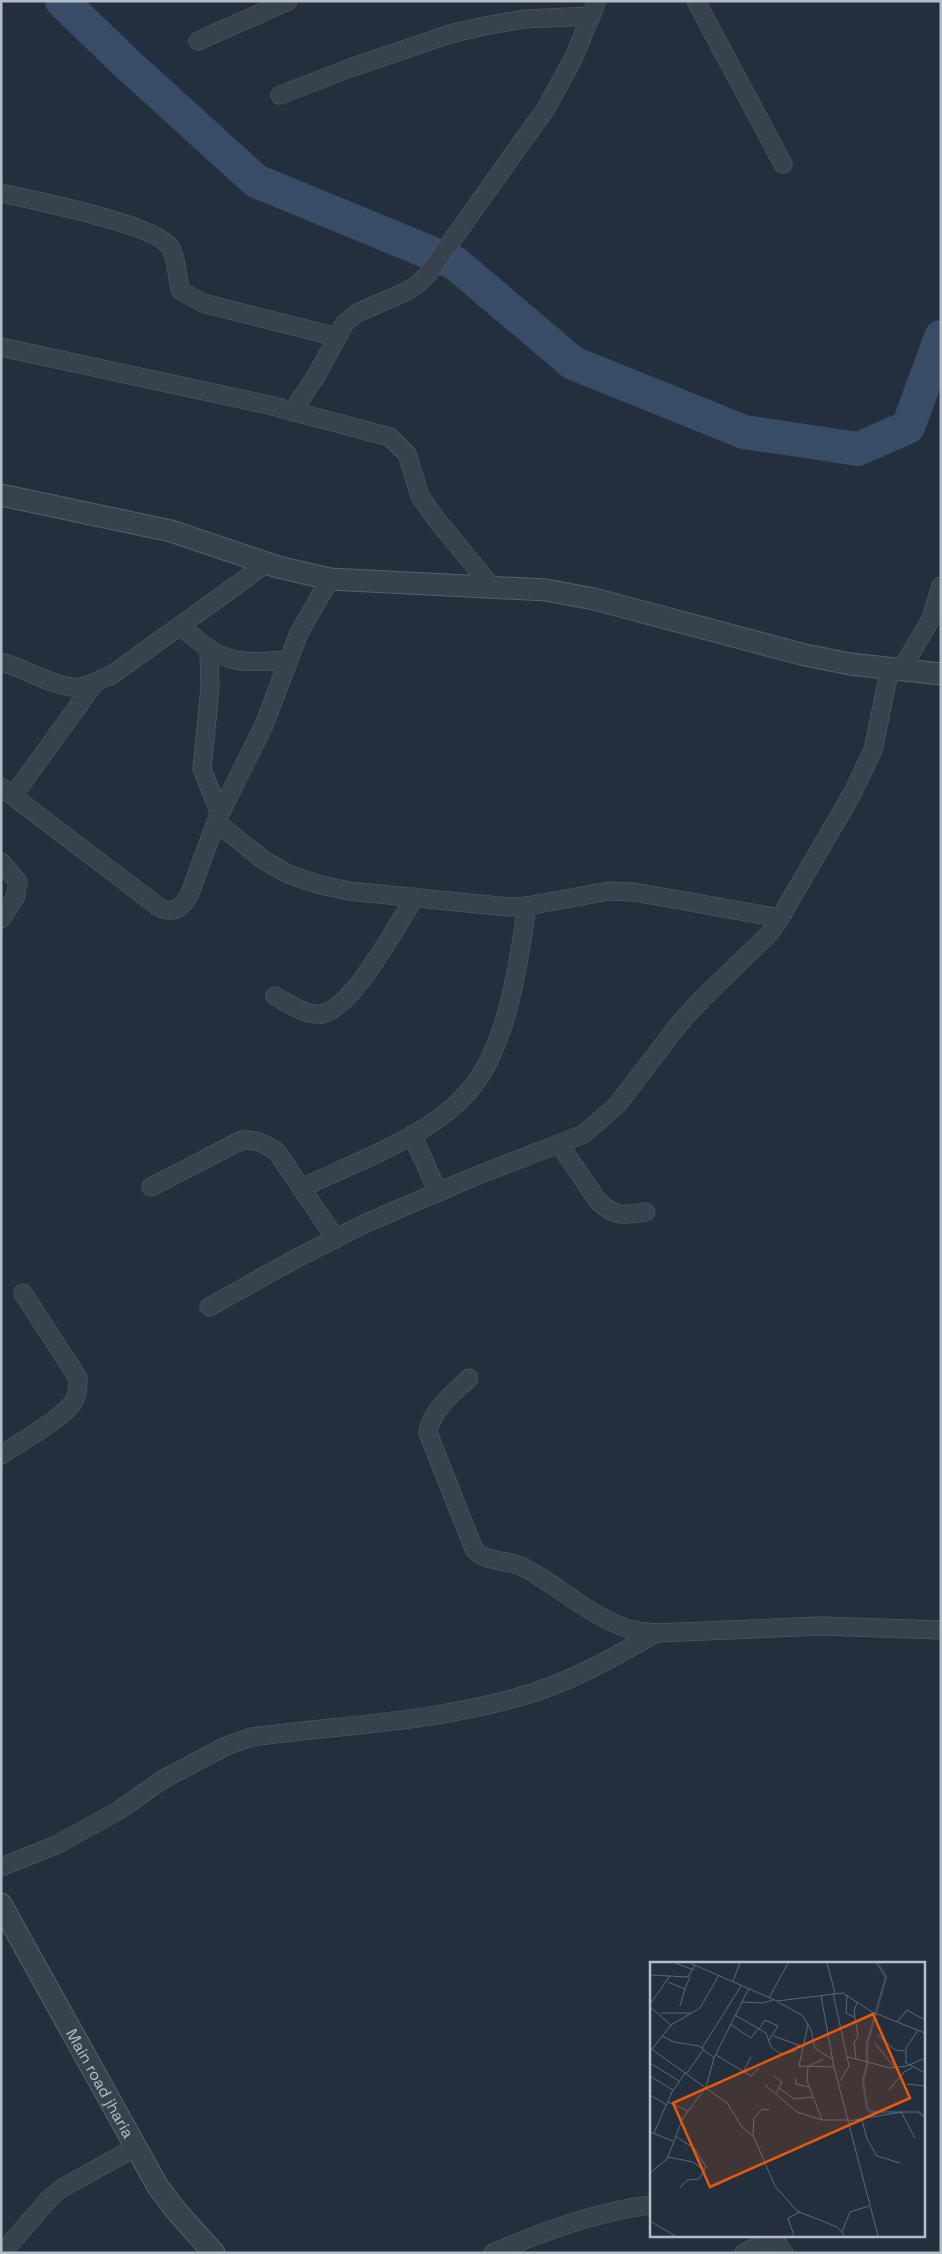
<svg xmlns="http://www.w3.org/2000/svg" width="942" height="2254" font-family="'Space Grotesk',sans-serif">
<rect width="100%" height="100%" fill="#242f3e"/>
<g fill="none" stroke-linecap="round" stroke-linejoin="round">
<path stroke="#394c67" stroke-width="34" d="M62 1 124 61 256 181 455 263 573 363 744 432 858 449 908 427 941 337"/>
<defs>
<g id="minor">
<path d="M696 1 783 164"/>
<path d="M198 41 288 1"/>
<path d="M280 95 350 68 450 34 484 26 524 19 591 16"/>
<path d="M1 193C32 200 155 224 170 247 178 260 176 277 181 291L203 303 337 337"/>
<path d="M1 347 269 405 390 437 407 454 420 496 436 519 492 587"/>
<path d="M292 412 316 376 345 323 357 313 405 292 418 284 428 274 547 107 574 57 597 1"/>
<path d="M180 626C225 663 230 664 288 660"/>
<path d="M209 650 210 688 202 769 220 814"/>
<path d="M1 662C23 667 58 690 80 687 92 685 102 679 113 674L267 563"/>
<path d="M901 670 931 619 941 586"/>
<path d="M1 787 160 908C176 914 183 907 190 893L216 822 264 725 299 633 330 579"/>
<path d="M13 796 94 684"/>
<path d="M216 822 265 861 288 874 317 884 349 891 508 907 527 906 609 891 634 892 780 918"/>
<path d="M1 862 18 882 15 898 1 919"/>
<path d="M275 996C288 1003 305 1016 321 1014 352 1010 397 925 415 897"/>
<path d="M412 1135 438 1192"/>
<path d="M559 1144 598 1201C615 1218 625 1215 646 1212"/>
<path d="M151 1187 242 1140C257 1139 265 1144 277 1152L336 1239"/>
<path d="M301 1188C354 1163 430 1136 468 1092 507 1049 519 962 527 906"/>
<path d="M209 1307 297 1258 366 1223 471 1178 584 1134 618 1104 679 1024 702 999 770 933 780 918 852 794 873 750 890 668"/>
<path d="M469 1378C453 1394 431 1410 428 1433L474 1549C485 1563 507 1559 523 1567 558 1585 594 1620 633 1630 640 1632 648 1632 656 1633L820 1626 941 1630"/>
<path d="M1 1455C18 1444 65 1417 74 1401 78 1393 78 1387 78 1378L23 1293"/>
<path d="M1 1867 56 1845 118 1811 162 1780 226 1746 252 1737C340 1725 430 1722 515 1698 565 1685 611 1659 656 1633"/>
<path d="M771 2235 784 2253"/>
<path d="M2 2253 51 2197 62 2188 136 2147"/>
<path d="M493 2253C541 2232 599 2211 651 2205"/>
<path d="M744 2253 773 2238"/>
</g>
<g id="tertiary">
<path d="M1 495 171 531 278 567 330 579 546 590 594 599 805 655 850 664 941 674"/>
<path id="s1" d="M1 1904 158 2187 178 2213 214 2253"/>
</g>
</defs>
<use href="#minor" stroke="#565f6c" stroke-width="19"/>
<use href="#tertiary" stroke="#565f6c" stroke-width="23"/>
<use href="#minor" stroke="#38414e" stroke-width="18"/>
<use href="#tertiary" stroke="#38414e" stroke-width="21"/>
</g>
<g text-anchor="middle" stroke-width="4.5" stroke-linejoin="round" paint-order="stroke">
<g font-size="16" fill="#b4bcc9" stroke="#1d2633">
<text dy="6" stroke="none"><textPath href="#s1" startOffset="205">Main road jharia</textPath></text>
</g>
</g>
<g transform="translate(650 1962)">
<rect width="275" height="275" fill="#242f3e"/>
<path fill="none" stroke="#394c67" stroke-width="2.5" d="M227 1 236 15 217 82V103L213 118 217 146 221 150H268L275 155"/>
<path fill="none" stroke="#5e6776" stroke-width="1" d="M25 1 44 8M40 1 127 39 193 31 222 50 275 71M177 1 185 31M0 13 38 15 45 3M83 19 90 1M18 20 35 27 40 15M183 31 199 104 190 119M197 33 196 51 204 55M171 34 184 105 228 274M119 36 138 1M92 40 113 41 123 38M128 40 153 54 161 68 165 86 183 98M0 42 20 14M30 44 35 27M0 45 21 63M11 51H40M85 53 116 71 121 85 128 90 133 92 145 89 148 83 153 84M247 60 257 48 275 58M80 62 101 76 108 67M158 63 149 104 184 105M109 67 115 58 128 64 119 78M268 68 256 86V101L275 111M227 72 245 88 255 89M12 74 24 80 49 84 64 96M124 74 148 83M225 81 245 106M0 86 77 141 92 165 104 175M52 86 91 24M2 87 21 63 50 46 69 13M66 93 101 114 109 106M198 95 240 106 257 104 275 96M206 96 204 81 208 74 204 49 207 41M0 101 29 119M158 104 157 119 172 158M159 104 173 97M93 110 101 95M37 111 54 87M123 113 132 120 126 131M0 114 23 128M145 116 146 122 159 125M257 122 275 124M115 123 147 150 172 158H199M129 126 144 137 163 135M239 128 254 110 262 106M0 133 17 143M18 140 38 149M119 148 112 147 104 156 103 173 125 224 147 249 187 265 195 274M212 158 217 177 227 194 250 201M199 159 251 150 265 176M0 170 23 179M4 171 22 130 36 110M25 174 45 187 56 205 49 217 37 218 30 226M18 195 43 200 55 209M0 211 17 197 33 156 56 125 64 96 99 26M0 259 25 274M192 270 200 250 219 244M144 274 138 256 150 250"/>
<path fill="#e8590c" fill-opacity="0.15" stroke="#e8590c" stroke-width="2.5" d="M223 52 260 136 60 225 23 141Z"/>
<rect width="275" height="275" fill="none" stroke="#b4bcc9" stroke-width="2.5"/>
</g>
<rect width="942" height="2254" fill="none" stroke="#b4bcc9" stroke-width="5"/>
</svg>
